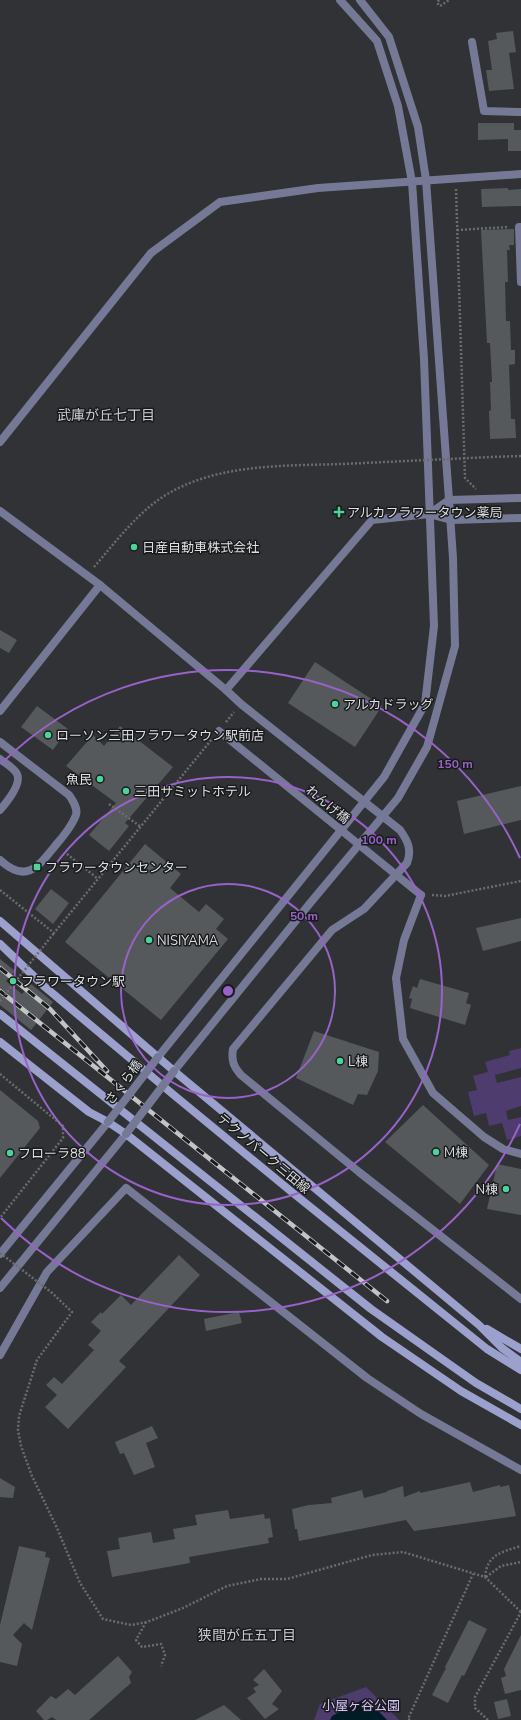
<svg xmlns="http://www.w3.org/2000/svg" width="521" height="1720" font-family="'Nunito Sans','Noto Sans JP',sans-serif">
<rect width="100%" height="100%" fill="#303235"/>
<g fill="#4e3c6f">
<path d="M521 1048V1068L495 1075 497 1083 521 1077V1106L506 1111 508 1120 521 1117V1136L507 1140 502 1123 489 1126 486 1113 474 1116 468 1092 477 1090 473 1076 488 1072 485 1062 510 1055 509 1051Z"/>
<path d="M366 1687 399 1720H314L320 1704Z"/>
</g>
<path fill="#001d26" d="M366 1698 387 1720H330L332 1716Z"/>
<g fill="#56595c">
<path d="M513 31 516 52 509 53 514 89 489 91 486 70H492L488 41 497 39 496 33Z"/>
<path d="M478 123H514V130H521V151H508V139L478 140Z"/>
<path d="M508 188V190L521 189V206L482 207 481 189Z"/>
<path d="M514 229V245H509L510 250H507L508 282H505L506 321H510L511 350H515V364L509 365 511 419H515L516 438 490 439 489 411 491 410 490 382H492L490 343H487L481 230Z"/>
<path d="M0 630 17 640 9 653 0 648Z"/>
<path d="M315 662 382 706 355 747 288 703Z"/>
<path d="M37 706 68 729 53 750 21 727Z"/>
<path d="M120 726 173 767 125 823 129 826 109 851 89 835 116 803 66 766 93 735 104 746Z"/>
<path d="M521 786V820L464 834 457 801Z"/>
<path d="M145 844 181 874 170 888 199 912 206 904 224 919 216 929 228 939 161 1020 65 942Z"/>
<path d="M51 889 69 903 53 924 35 909Z"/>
<path d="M521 918V941L483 951 476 928Z"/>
<path d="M0 959 15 971 6 981 22 994 31 984 53 1002 31 1030 0 1005Z"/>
<path d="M420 979 469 993 466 1003 471 1005 465 1025 410 1008 412 999 409 998 413 986 417 988Z"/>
<path d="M314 1031 379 1052 378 1071 367 1095 358 1094 353 1105 296 1078Z"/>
<path d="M0 1090 38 1121 40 1128 0 1178Z"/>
<path d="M423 1105 489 1165 460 1204 385 1142Z"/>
<path d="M497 1164 521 1169V1215L487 1209Z"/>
<path d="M179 1255 200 1275 119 1361 126 1367 68 1429 45 1407 57 1395 46 1385 54 1377 62 1384 94 1350 88 1345 101 1331 91 1322 101 1312 102 1314 121 1295 131 1305Z"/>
<path d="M239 1312 242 1323 206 1331 204 1319Z"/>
<path d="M152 1426 158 1438 146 1443 155 1467 134 1475 124 1453 120 1454 115 1442Z"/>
<path d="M0 1478 15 1487 13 1498 0 1497Z"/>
<path d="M470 1482 473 1492 500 1485V1487L509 1485 516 1516 414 1531 406 1520 299 1541 297 1529H295L292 1509 309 1505 332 1503 331 1498 362 1490 364 1498 387 1492V1491L403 1486 404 1497 420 1491V1493Z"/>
<path d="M228 1510 230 1519 264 1514 265 1519 270 1518 273 1537 268 1538 269 1543 189 1557 190 1563 112 1577 107 1551 120 1549 118 1538 151 1532 153 1543 175 1539 173 1529 197 1525 195 1515Z"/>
<path d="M19 1546 46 1552 45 1557 50 1558 32 1630 24 1623 13 1635 22 1644 17 1666 0 1662V1625Z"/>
<path d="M469 1620 487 1629 464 1676 462 1675 448 1703 432 1695 446 1668 445 1667Z"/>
<path d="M521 1635V1690L505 1694 501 1678 506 1676 504 1669Z"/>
<path d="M118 1656 132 1672 129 1677 131 1683 89 1720H56L52 1717 47 1720H44L36 1711 51 1696 56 1699 68 1689 75 1695Z"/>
<path d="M264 1669 282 1691 272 1704 279 1709 265 1719 247 1698 256 1692 253 1688 259 1685 253 1680Z"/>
<path d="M507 1699 511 1716 498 1719 494 1702Z"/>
<path d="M224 1705 241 1720H195Z"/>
</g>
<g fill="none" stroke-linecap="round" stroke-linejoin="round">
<g stroke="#6a6c6e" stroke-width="2.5" stroke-dasharray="2 2" stroke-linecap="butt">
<path d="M439 0 437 3 440 6 449 0"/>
<path d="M456 189 465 478 476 489"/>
<path d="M457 230 508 227"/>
<path d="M491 457 521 456"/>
<path d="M94 567C113 545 131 521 154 503 207 463 280 466 343 464"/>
<path d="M226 722 234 712"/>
<path d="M109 804 141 827"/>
<path d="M67 854 98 879"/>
<path d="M0 890 54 933 212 739"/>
<path d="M432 895 445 896 521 881"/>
<path d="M0 1074 63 1126V1138L0 1218"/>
<path d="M51 1292 72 1312 37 1360 19 1416 18 1430 21 1446 32 1476 57 1528 80 1583 103 1619 131 1625 147 1622 183 1608 227 1586 261 1579H287L372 1555 403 1552 485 1577 521 1612"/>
<path d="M485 1577C487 1554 502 1552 521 1546"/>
<path d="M486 1577 501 1566 521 1562"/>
<path d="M146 1622 136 1640 142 1647 161 1644 165 1655 161 1666"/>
<path d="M410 1720 408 1719 473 1574"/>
<path d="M488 1720 475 1708V1697L521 1612"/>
</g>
<g stroke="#757995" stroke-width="8">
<path d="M472 42 484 111 521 112"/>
<path d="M521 227H519L521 282"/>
<path d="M0 742 69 795C73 801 78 808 76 815 72 826 62 838 55 846 38 867 26 884 0 860"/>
<path d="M0 759C5 763 14 768 17 774 22 784 6 803 0 810"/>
<path d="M421 895 404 940 396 978 403 1039 433 1093 484 1137 503 1149 521 1154"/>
</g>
<g stroke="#757995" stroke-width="8">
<path d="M0 442 151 253 220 202 318 188 521 174"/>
<path d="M0 511 100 585 226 690 241 704 400 830C408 841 412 850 407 863L364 909 332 930 233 1049C231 1061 234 1067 241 1075L359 1172 521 1299"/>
<path d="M429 514 449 500 521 498"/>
<path d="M226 690 372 520 429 514 451 520 521 518"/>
<path d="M0 711 100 585"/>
<path d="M158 1057 384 777 425 704 434 626 424 359 412 182 398 106 377 41 340 0"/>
<path d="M174 1071 311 902 398 798 427 747 455 646 453 558 449 500 426 180 418 127 389 37 360 0"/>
<path d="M0 1254 108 1122"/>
<path d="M0 1288 126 1134"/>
<path d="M0 1355 47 1272 126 1188 367 1378 421 1414 521 1470"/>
</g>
<g stroke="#9ba0cd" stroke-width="8">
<path d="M0 921 174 1071 479 1325 502 1348 521 1362"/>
<path d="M0 944 45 987 175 1096 293 1193 487 1349 521 1370"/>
<path d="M0 1014 371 1309 476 1383 521 1409"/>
<path d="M0 1042 89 1112 108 1122 126 1134 382 1337 461 1391 521 1425"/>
<path d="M487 1329 521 1349"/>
</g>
<defs>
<g id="rail">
<path d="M0 968 50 1009 107 1071"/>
<path d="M0 991 387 1301"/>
</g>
</defs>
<use href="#rail" stroke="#c2c4c6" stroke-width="4.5"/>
<use href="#rail" stroke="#191a1b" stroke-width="3" stroke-dasharray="9" stroke-linecap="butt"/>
<g stroke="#6a6c6e" stroke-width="2.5" stroke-dasharray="2 2" stroke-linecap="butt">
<path d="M343 464 491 457"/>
<path d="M0 1001 54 933"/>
<path d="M0 1253 51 1292"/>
</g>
<path stroke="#757995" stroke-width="8" d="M219 731 421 895"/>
<g stroke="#757995" stroke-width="8">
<path d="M108 1122 158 1057"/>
<path d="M126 1134 174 1071"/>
</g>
</g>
<g fill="none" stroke="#9862c9" stroke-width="2">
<circle cx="228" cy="991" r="107"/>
<circle cx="228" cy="991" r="214"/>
<path d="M520 1124A321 321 0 0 1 1 1218M1 764A321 321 0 0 1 520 858"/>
</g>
<g fill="#4cd39a" stroke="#191a1b" stroke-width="1.5">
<path d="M337 506h4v4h4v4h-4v4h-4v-4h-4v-4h4z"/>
<circle cx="134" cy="547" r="4"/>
<circle cx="335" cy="704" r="4"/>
<circle cx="48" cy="735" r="4"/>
<circle cx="100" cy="779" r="4"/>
<circle cx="126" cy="791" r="4"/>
<rect x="33" y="863" width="8" height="8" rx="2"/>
<circle cx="149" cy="940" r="4"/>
<circle cx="13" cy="981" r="4"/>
<circle cx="340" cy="1061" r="4"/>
<circle cx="436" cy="1152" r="4"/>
<circle cx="10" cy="1153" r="4"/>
<circle cx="506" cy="1189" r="4"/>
</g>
<g text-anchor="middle" stroke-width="3" stroke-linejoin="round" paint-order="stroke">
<g font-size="13" fill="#dddfe1" stroke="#191a1b" text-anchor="start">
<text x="347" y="517">アルカフラワータウン薬局</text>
<text x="142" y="552">日産自動車株式会社</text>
<text x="343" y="709">アルカドラッグ</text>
<text x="56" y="740">ローソン三田フラワータウン駅前店</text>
<text x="92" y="784" text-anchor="end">魚民</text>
<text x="134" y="796">三田サミットホテル</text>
<text x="45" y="872">フラワータウンセンター</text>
<text x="157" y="945">NISIYAMA</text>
<text x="21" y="986">フラワータウン駅</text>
<text x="348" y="1066">L棟</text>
<text x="444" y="1157">M棟</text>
<text x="18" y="1158">フローラ88</text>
<text x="498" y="1194" text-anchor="end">N棟</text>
</g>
<g font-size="13" fill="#dddfe1" stroke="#191a1b">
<text transform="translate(328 804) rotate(39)" y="5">れんげ橋</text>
<text transform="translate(123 1082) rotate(-53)" y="5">さくら橋</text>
<text transform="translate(264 1153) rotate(40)" y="5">テクノパーク三田線</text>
</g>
<g font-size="13" fill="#d5c4fa" stroke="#191a1b">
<text x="361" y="1710">小屋ヶ谷公園</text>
</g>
<g font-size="14" fill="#c9cccf" stroke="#191a1b">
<text x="106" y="420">武庫が丘七丁目</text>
<text x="247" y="1640">狭間が丘五丁目</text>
</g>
</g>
<circle cx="228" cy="991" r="6" fill="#9862c9" stroke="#191a1b" stroke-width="2"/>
<g font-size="12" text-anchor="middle" font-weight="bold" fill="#9862c9" stroke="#191a1b" stroke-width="3" stroke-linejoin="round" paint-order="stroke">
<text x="455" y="768">150 m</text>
<text x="379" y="844">100 m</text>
<text x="304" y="920">50 m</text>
</g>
</svg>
